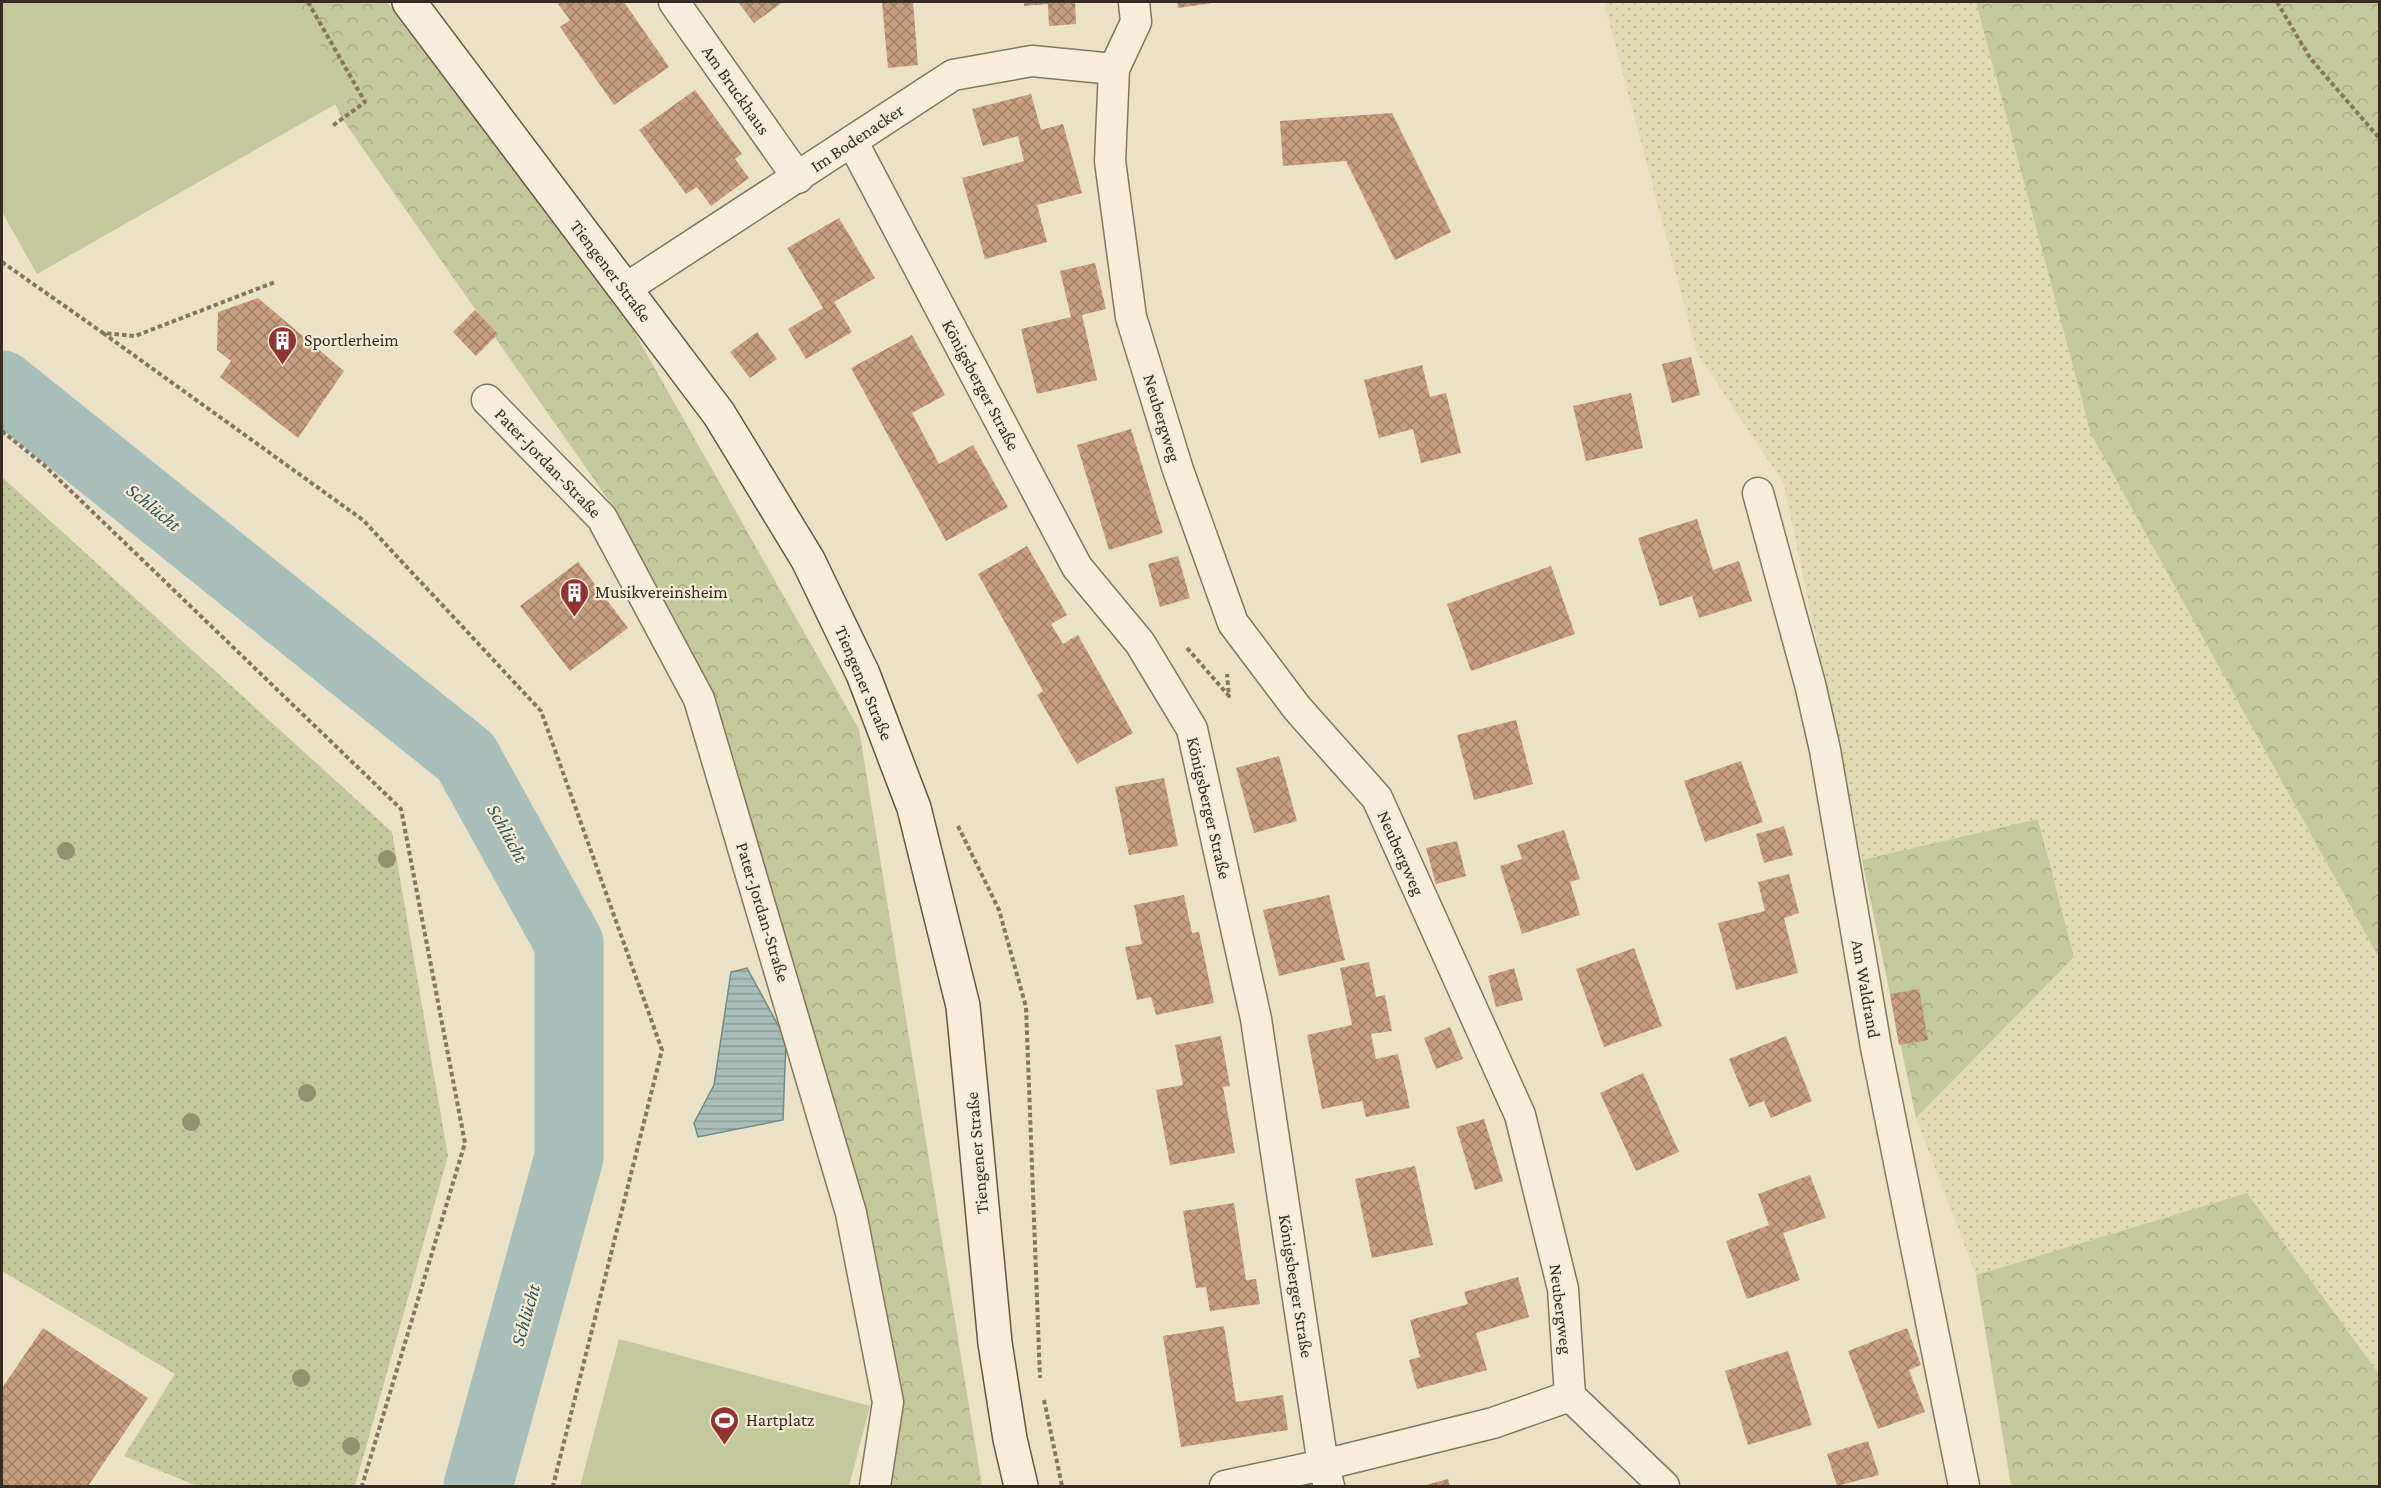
<svg xmlns="http://www.w3.org/2000/svg" width="2381" height="1488" font-family="'Crimson Pro',serif">
<defs>
<pattern id="farmland-dots" width="8" height="8" patternUnits="userSpaceOnUse" patternTransform="scale(1.5)"><rect width="8" height="8" fill="#e0dab5"/><path d="M2 2h.1M6 6h.1" fill="none" stroke="#c1bb9b" stroke-width="1.8" stroke-linecap="round"/></pattern>
<pattern id="grass-dots" width="8" height="8" patternUnits="userSpaceOnUse" patternTransform="scale(1.5)"><rect width="8" height="8" fill="#c3c99c"/><path d="M2 2h.1M6 6h.1" fill="none" stroke="#a8ad86" stroke-width="1.8" stroke-linecap="round"/></pattern>
<pattern id="forest-crowns" width="20" height="18" patternUnits="userSpaceOnUse" patternTransform="scale(1.5)"><rect width="20" height="18" fill="#c3c99c"/><path d="M2 6a3 3 0 1 1 6 0M12 15a3 3 0 1 1 6 0" fill="none" stroke="#a8ad86"/></pattern>
<pattern id="water-rules" width="6" height="5" patternUnits="userSpaceOnUse" patternTransform="scale(1.5)"><rect width="6" height="5" fill="#a8bfb9"/><path d="M0 2.5h6" fill="none" stroke="#8a9b96"/></pattern>
<pattern id="building-cross-hatch" width="8" height="8" patternUnits="userSpaceOnUse" patternTransform="scale(1.5)"><rect width="8" height="8" fill="#c69e80"/><path d="M0 0l8 8M0 8l8-8" fill="none" stroke="#a28168"/></pattern>
</defs>
<rect width="100%" height="100%" fill="#ebe1c7"/>
<path fill="url(#farmland-dots)" d="M1604 2H1976L2091 434 2379 958V1374L2247 1193 1976 1275 1916 1118 2074 957 2039 820 1862 860 1784 484 1697 353Z"/>
<path fill="url(#grass-dots)" d="M2 477 392 832 448 1156 355 1486H197L124 1456 175 1374 2 1271Z"/>
<g fill="url(#forest-crowns)">
<path d="M285 2H387L602 275 859 729 982 1486H890L901 1401 729 748 614 508 343 120Z"/>
<path d="M1976 2H2379V958L2091 434Z"/>
<path d="M2038 819 2074 957 1916 1118 1862 860Z"/>
<path d="M2247 1193 2379 1374V1486H2011L1976 1275Z"/>
</g>
<g fill="#c3c99c">
<path d="M2 2H296L350 96 37 274 2 212Z"/>
<path d="M619 1339 870 1406 849 1486H580Z"/>
</g>
<path fill="url(#water-rules)" stroke="#6f8d86" stroke-width="1.5" d="M747 968 786 1040 783 1120 698 1137 694 1123 714 1085 731 972Z"/>
<g fill="none" stroke-linecap="round" stroke-linejoin="round">
<path stroke="#a8bfb9" stroke-width="69" d="M2 385 466 757 569 943V1157L478 1486"/>
</g>
<g fill="url(#building-cross-hatch)">
<path d="M562 2H624L669 67 614 105 560 27 570 20 558 4Z"/>
<path d="M738 2H783L754 23Z"/>
<path d="M882 2H913L918 65 888 68Z"/>
<path d="M1024 2H1075L1076 24 1049 26 1048 4 1024 6Z"/>
<path d="M1177 2H1212V3L1178 8Z"/>
<path d="M695 90 742 154 735 159 749 178 711 206 697 187 686 194 639 130Z"/>
<path d="M1031 94 1041 130 1063 124 1082 193 1037 205 1047 242 985 259 962 178 1024 161 1018 136 983 146 972 109Z"/>
<path d="M1392 113 1451 232 1395 260 1346 161 1283 166 1280 121Z"/>
<path d="M839 218 875 278 834 302 852 332 806 359 788 329 823 308 787 248Z"/>
<path d="M1095 263 1106 309 1082 315 1097 380 1037 394 1021 329 1071 317 1060 271Z"/>
<path d="M258 298 344 371 298 438 220 377 231 361 217 350 218 312Z"/>
<path d="M475 310 498 334 476 356 453 332Z"/>
<path d="M757 332 777 359 750 378 730 352Z"/>
<path d="M912 335 945 395 912 413 939 464 973 445 1008 507 946 541 851 368Z"/>
<path d="M1691 357 1700 395 1672 403 1662 364Z"/>
<path d="M1422 365 1430 397 1446 393 1461 453 1421 463 1413 429 1379 438 1364 380Z"/>
<path d="M1631 393 1643 448 1586 461 1573 406Z"/>
<path d="M1131 429 1163 533 1109 550 1077 445Z"/>
<path d="M1697 519 1713 570 1739 561 1752 601 1699 618 1692 596 1660 606 1638 538Z"/>
<path d="M1027 546 1067 615 1051 624 1063 644 1078 635 1133 733 1077 764 1037 695 1043 691 978 574Z"/>
<path d="M1178 556 1190 598 1160 607 1148 564Z"/>
<path d="M578 562 628 628 570 671 520 606Z"/>
<path d="M1551 566 1575 634 1471 671 1447 604Z"/>
<path d="M1516 720 1533 784 1474 800 1457 735Z"/>
<path d="M1279 756 1297 821 1254 833 1236 768Z"/>
<path d="M1741 761 1763 822 1705 842 1684 781Z"/>
<path d="M1164 778 1178 846 1129 855 1115 787Z"/>
<path d="M1784 826 1793 855 1764 863 1756 834Z"/>
<path d="M1564 830 1580 879 1570 882 1580 915 1522 934 1500 866 1522 859 1517 845Z"/>
<path d="M1457 841 1466 876 1436 884 1426 848Z"/>
<path d="M1789 874 1799 913 1784 918 1798 973 1736 990 1718 923 1765 911 1758 882Z"/>
<path d="M1184 895 1192 933 1199 932 1214 1003 1156 1015 1151 997 1137 1000 1125 947 1142 944 1134 905Z"/>
<path d="M1329 895 1345 960 1279 976 1263 910Z"/>
<path d="M1634 948 1662 1026 1604 1047 1576 969Z"/>
<path d="M1369 962 1376 997 1385 995 1392 1031 1371 1034 1376 1059 1398 1054 1410 1108 1366 1117 1362 1101 1322 1109 1307 1035 1352 1025 1340 968Z"/>
<path d="M1514 968 1523 1000 1496 1007 1488 976Z"/>
<path d="M1919 989 1928 1040 1899 1045 1890 994Z"/>
<path d="M1450 1027 1463 1059 1436 1069 1424 1038Z"/>
<path d="M1221 1036 1230 1086 1223 1087 1235 1153 1170 1165 1156 1090 1183 1085 1175 1045Z"/>
<path d="M1786 1036 1812 1101 1771 1118 1764 1101 1749 1107 1729 1059Z"/>
<path d="M1643 1073 1679 1152 1636 1171 1600 1093Z"/>
<path d="M1484 1119 1503 1181 1475 1190 1456 1127Z"/>
<path d="M1415 1166 1433 1245 1372 1258 1355 1179Z"/>
<path d="M1810 1175 1826 1218 1783 1233 1800 1280 1747 1299 1726 1241 1769 1225 1758 1194Z"/>
<path d="M1234 1203 1246 1280 1256 1279 1260 1304 1210 1311 1206 1287 1196 1288 1183 1211Z"/>
<path d="M1518 1277 1529 1317 1476 1333 1487 1370 1417 1389 1409 1360 1420 1357 1410 1320 1468 1304 1464 1292Z"/>
<path d="M1224 1326 1236 1402 1283 1395 1288 1430 1181 1447 1163 1336Z"/>
<path d="M43 1328 148 1398 88 1486H2V1388Z"/>
<path d="M1907 1328 1921 1365 1909 1370 1925 1412 1878 1429 1848 1351Z"/>
<path d="M1788 1351 1812 1425 1748 1445 1725 1371Z"/>
<path d="M1868 1441 1879 1475 1837 1486 1827 1454Z"/>
<path d="M1448 1479 1450 1486H1422Z"/>
</g>
<g fill="none" stroke-linecap="round" stroke-linejoin="round">
<defs>
<g id="street">
<path d="M674 2 798 178"/>
<path d="M1134 2 1136 22 1114 69 1110 161 1131 317 1178 470 1233 623 1297 708 1377 798 1520 1115 1563 1289 1570 1396"/>
<path d="M852 141 1077 567 1140 643 1192 729 1256 1019 1323 1465 1329 1486"/>
<path d="M625 289 953 75 1032 61 1114 69"/>
<path d="M487 400 602 518 699 699 851 1213 888 1402 875 1486"/>
<path d="M1758 493 1810 684 1825 750 1876 1047 1964 1486"/>
<path d="M1570 1396 1664 1486"/>
<path d="M1225 1486 1323 1465 1493 1423 1570 1396"/>
</g>
<path id="secondary" d="M409 2 719 414 808 560 863 674 914 808 963 1006 995 1343 1010 1439 1021 1486"/>
</defs>
<use href="#street" stroke="#86745e" stroke-width="33"/>
<use href="#secondary" stroke="#685541" stroke-width="36"/>
<g stroke="#86745e" stroke-width="4" stroke-dasharray="4.5 3" stroke-linecap="butt">
<path d="M308 2 365 102 331 127"/>
<path d="M2277 2 2310 58 2380 139"/>
<path d="M2 262 103 333 135 336 275 282"/>
<path d="M103 333 363 520 541 711 662 1050 553 1486"/>
<path d="M2 431 45 466 401 809 465 1143 362 1486"/>
<path d="M1187 648 1229 696 1227 674"/>
<path d="M958 826 999 910 1026 1007 1040 1378"/>
<path d="M1044 1400 1062 1486"/>
</g>
<use href="#street" stroke="#f6eeda" stroke-width="30"/>
<use href="#secondary" stroke="#f6eeda" stroke-width="33"/>
</g>
<g fill="#919270">
<circle cx="66" cy="851" r="9"/>
<circle cx="387" cy="859" r="9"/>
<circle cx="307" cy="1093" r="9"/>
<circle cx="191" cy="1122" r="9"/>
<circle cx="301" cy="1378" r="9"/>
<circle cx="351" cy="1446" r="9"/>
</g>
<defs>
<symbol id="building-pin" viewBox="-11 -11 22 30"><path d="M0 17L-7.5 6A9.5 9.5 0 1 1 7.5 6Z" fill="#903332" stroke="#f3ebd6"/><path d="M-4-6H4V6H1V3H-1V6H-4ZM-2.5-4.3h1.7v1.8h-1.7ZM.8-4.3h1.7v1.8H.8ZM-2.5-1h1.7V.8h-1.7ZM.8-1h1.7V.8H.8Z" fill="#fff"/></symbol>
<symbol id="stadium-pin" viewBox="-11 -11 22 30"><path d="M0 17L-7.5 6A9.5 9.5 0 1 1 7.5 6Z" fill="#903332" stroke="#f3ebd6"/><path d="M0-5a6.5 5 0 1 0 0 10a6.5 5 0 1 0 0-10ZM-3.5-1.8h7v3.6h-7Z" fill="#fff"/></symbol>
</defs>
<g fill-rule="evenodd">
<use href="#building-pin" x="266" y="324" width="33" height="45"/>
<use href="#building-pin" x="558" y="576" width="33" height="45"/>
<use href="#stadium-pin" x="708" y="1404" width="33" height="45"/>
</g>
<g text-anchor="middle" stroke-width="4.5" stroke-linejoin="round" paint-order="stroke">
<g font-size="18" fill="#372c20" stroke="#f3ebd6">
<text transform="translate(736 90) rotate(55)" y="6">Am Bruckhaus</text>
<text transform="translate(857 138) rotate(-34)" y="6">Im Bodenacker</text>
<text transform="translate(611 271) rotate(53)" y="6">Tiengener Straße</text>
<text transform="translate(981 385) rotate(62)" y="6">Königsberger Straße</text>
<text transform="translate(1162 418) rotate(73)" y="6">Neubergweg</text>
<text transform="translate(548 463) rotate(46)" y="6">Pater-Jordan-Straße</text>
<text transform="translate(864 683) rotate(67)" y="6">Tiengener Straße</text>
<text transform="translate(1209 808) rotate(77)" y="6">Königsberger Straße</text>
<text transform="translate(1401 853) rotate(66)" y="6">Neubergweg</text>
<text transform="translate(763 912) rotate(73)" y="6">Pater-Jordan-Straße</text>
<text transform="translate(1866 989) rotate(80)" y="6">Am Waldrand</text>
<text transform="translate(977 1153) rotate(-95)" y="6">Tiengener Straße</text>
<text transform="translate(1296 1286) rotate(81)" y="6">Königsberger Straße</text>
<text transform="translate(1561 1309) rotate(83)" y="6">Neubergweg</text>
</g>
<g font-size="18" fill="#372c20" stroke="#f3ebd6" text-anchor="start">
<text x="304" y="346">Sportlerheim</text>
<text x="595" y="598">Musikvereinsheim</text>
<text x="746" y="1426">Hartplatz</text>
</g>
<g font-size="20" font-style="italic" fill="#315654" stroke="#f3ebd6">
<text transform="translate(154 507) rotate(39)" y="7">Schlücht</text>
<text transform="translate(508 833) rotate(61)" y="7">Schlücht</text>
<text transform="translate(525 1315) rotate(-74)" y="7">Schlücht</text>
</g>
</g>
<rect width="2381" height="1488" fill="none" stroke="#372c20" stroke-width="6"/>
</svg>
